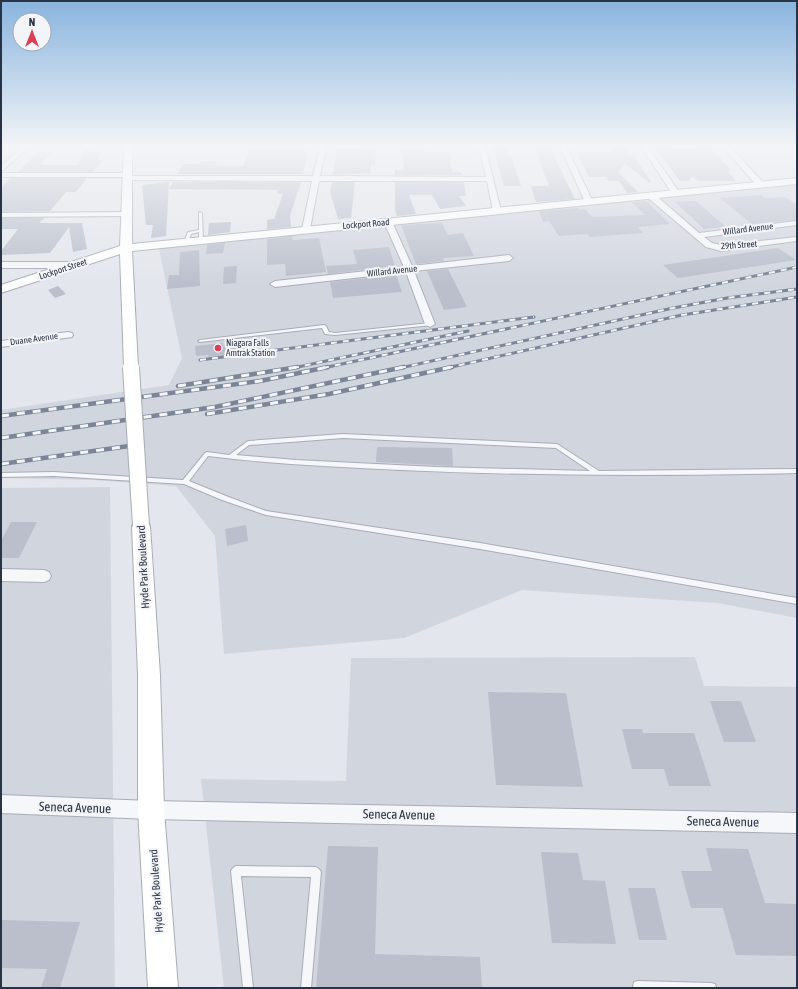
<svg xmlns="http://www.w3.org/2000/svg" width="798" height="989" font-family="'Asap Condensed',sans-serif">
<rect width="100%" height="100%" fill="#e3e6ec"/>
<g fill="#d1d5de">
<path d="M797 184V618L718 603 522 590 404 638 224 654 215 536 176 486 93 480 1 478V410L169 385 182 358 159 249Z"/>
<path d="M110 487 115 988H1V488Z"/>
<path d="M695 657 704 686 797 687V988H224L201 779 346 781 351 658Z"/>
</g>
<g fill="#babfcb">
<path d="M493 146H505L507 148 509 155H511L521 186H504Z"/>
<path d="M610 146H625L632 156H634L651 182 650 183 625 164 618 172 638 192 627 193 619 181H609L606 177H589L577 152H613Z"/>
<path d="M654 146H668L670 149H699L697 146H710L731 171H728L736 181H698L692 176 689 181H680Z"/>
<path d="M95 148 93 153 100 152 98 160H103L93 172H18L38 152H52L39 165H78L84 149Z"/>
<path d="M337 148 376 150 375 165H371V173L333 175Z"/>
<path d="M536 148H550L575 199 536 202 531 186H549L537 155H539Z"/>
<path d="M250 149 308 150 303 174H177L183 164H199L200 161H217L215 166H243Z"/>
<path d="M403 151 449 152 452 172H462V175H395V170H404Z"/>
<path d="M10 178H87L76 192H66L50 211 1 212V188Z"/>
<path d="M169 182 166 236 151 238 153 225H146L142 185Z"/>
<path d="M173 182H301L290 216 291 227 267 229V220L274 219 283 194H277L278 190 169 189Z"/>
<path d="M332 182H355L351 218 338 219 330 192Z"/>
<path d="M395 182H464L466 196H459L466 206 440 209 432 195H409L416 214 397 216 395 210Z"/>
<path d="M761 195 765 198 785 197 797 205V220L752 224 720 198Z"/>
<path d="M646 201 670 224 638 227 643 233 590 237 587 234 559 236 549 221 543 222 539 211 579 208V210L585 209 592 217 645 215 632 202Z"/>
<path d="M696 201 726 227 704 229 675 202Z"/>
<path d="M1 218H44L39 223H82L87 249 73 252 69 227 50 253 1 255V251L18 229H1Z"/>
<path d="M231 222 230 232 208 235 209 223Z"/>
<path d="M442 223 448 235 463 233 474 256 443 258 444 261 416 264 401 225Z"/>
<path d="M292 236 293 240 319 238 326 272 286 276 285 264 267 265V239Z"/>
<path d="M225 243 223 253 206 254 207 245Z"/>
<path d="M389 247 395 266 328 274 326 266 357 264 353 250Z"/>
<path d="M778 248 796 260 678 278 663 265Z"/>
<path d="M199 250 200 286 167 289 169 275H179L180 252Z"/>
<path d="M237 266 236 283 223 284 224 267Z"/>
<path d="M448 269 467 307 444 310 427 271Z"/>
<path d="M396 275 402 292 333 298 330 282Z"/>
<path d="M58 286 66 294 55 298 48 290Z"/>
<path d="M223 343V345L241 343 242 353 208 357V355L196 356 195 346Z"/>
<path d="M377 447 452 448 453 466 376 462Z"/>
<path d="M11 522H37L19 558H1V541Z"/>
<path d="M246 525 248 541 227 546 225 529Z"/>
<path d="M488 692 566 693 583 787 496 785Z"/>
<path d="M710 701H741L756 742H724Z"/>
<path d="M622 729H642L643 733H694L711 786H669L664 769H632Z"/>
<path d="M328 846 378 847 375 954 480 957 482 988H316Z"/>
<path d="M706 848 748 849 765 903 797 904V956L736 955 723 908H691L681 871H712Z"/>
<path d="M541 852 578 853 583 880 605 881 616 944 552 943Z"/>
<path d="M628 888H655L667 940H639Z"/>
<path d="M1 920 80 922 60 988H41L47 969 1 968Z"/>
</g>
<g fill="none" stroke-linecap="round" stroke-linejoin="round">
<defs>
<g id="lane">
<path d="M199 212 202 213 203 240 201 241 199 240V232L191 234 188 242 185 243 184 242 188 232 199 230Z"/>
<path d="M430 323 432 324V325L335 335 325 334 322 328 200 342 198 341 200 340 324 325 326 326 329 332 335 333Z"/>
<path d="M343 434 557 444 599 471 797 469V473C665 476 533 476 401 470 337 467 272 464 208 456L189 481 226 496 266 511 480 543 797 598V604L480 549 266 515 222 500 184 484 54 476 1 477V473L54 472 183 480 205 453 207 452 229 455 248 441ZM343 438 556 448 590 471 436 467 296 460 236 455 249 445Z"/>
<path d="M236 866 316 867 319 869 321 872 311 988H301L311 877 241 876 253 988H243L231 871 233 868Z"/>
<path d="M638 981 711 983 715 984 716 988H634L633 986 634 982Z"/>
</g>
<g id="street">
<path d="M23 146H30L1 172V166Z"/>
<path d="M320 146H326L320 176 486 177 479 146H485L501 211 497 213 493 211 487 181H319L310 229 306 231 302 229 312 181 127 180 125 179 124 177H1V173H126L128 174 129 176H313Z"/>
<path d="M560 146H566L593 202 592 204H589L585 202Z"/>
<path d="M641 146H647L680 193 679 195H673Z"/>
<path d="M722 146H729L763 182V186H757Z"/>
<path d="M647 193H653L699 233 797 221V225L704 237 712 243 721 245 797 237V241L721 251 706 247 647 197Z"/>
<path d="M126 212H129V216L1 217V213Z"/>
<path d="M385 220H388L392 222 412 266 509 255 513 258 509 261 414 271 435 324 430 327 425 324 406 272 275 287 270 284 275 281 404 267 384 222Z"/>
<path d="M1 262H72L76 265 72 268H1Z"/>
<path d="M68 332 72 333 73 335 72 337 1 347V341Z"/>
<path d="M1 569 44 570 49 572 51 576 49 580 44 582 1 581Z"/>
<path d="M1 795 151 801 797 813V833L151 819 1 813Z"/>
</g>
<g id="secondary">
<path d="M124 146H132V244L797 178V184L132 251 138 367 136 370 131 372 126 370 124 367 120 254 1 293V285L120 246Z"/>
<path d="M141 519 148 521 150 526 160 675 164 810 178 988H148L138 810V675L132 526 134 521Z"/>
</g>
</defs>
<use href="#lane" stroke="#a7adb7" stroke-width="2"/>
<use href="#street" stroke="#a7adb7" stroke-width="2"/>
<use href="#secondary" stroke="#a7adb7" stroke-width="2"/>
<use href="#lane" fill="#f6f7fa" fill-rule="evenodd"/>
<use href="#street" fill="#f6f7fa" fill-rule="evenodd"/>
<use href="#secondary" fill="#fff" fill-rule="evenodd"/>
<defs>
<g id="rail-far1">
<path d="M200 360 534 317"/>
<path d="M293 368 468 331"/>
<path d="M323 368 797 267"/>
<path d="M400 368 673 308 727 298 797 289"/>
<path d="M447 368 682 315 797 297"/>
</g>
<g id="rail">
<path d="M178 386 298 367"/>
<path d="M207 414 329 394 452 367"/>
<path d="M1 416 260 381 328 367"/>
<path d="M1 438 215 407 404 367"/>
<path d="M1 464 129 446"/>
</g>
</defs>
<use href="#rail-far1" stroke="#7b8597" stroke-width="3"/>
<use href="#rail" stroke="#7b8597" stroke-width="4.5"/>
<use href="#rail-far1" stroke="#f3f5f9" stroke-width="2" stroke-dasharray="6" stroke-linecap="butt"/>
<use href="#rail" stroke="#f3f5f9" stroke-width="3" stroke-dasharray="8" stroke-linecap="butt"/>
<defs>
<path id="secondary-bridge" d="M131 367 141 526"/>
</defs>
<use href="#secondary-bridge" stroke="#a7adb7" stroke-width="18" stroke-linecap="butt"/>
<use href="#secondary-bridge" stroke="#fff" stroke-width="16"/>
</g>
<linearGradient id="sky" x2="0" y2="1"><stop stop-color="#89b4de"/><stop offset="0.51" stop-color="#f2f4f6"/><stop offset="1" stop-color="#f2f4f6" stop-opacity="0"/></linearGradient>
<rect width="798" height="285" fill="url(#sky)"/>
<circle fill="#da3f53" stroke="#f3f5f9" stroke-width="1.5" cx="218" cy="348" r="4"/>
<g text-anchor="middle" stroke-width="4" stroke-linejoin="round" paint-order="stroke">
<g font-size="9" fill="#293346" stroke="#f3f5f9">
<text transform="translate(366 224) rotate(-5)" y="3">Lockport Road</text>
<text transform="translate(748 229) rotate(-7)" y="3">Willard Avenue</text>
<text transform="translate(739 245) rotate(-4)" y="3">29th Street</text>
<text transform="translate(63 269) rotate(-18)" y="3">Lockport Street</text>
<text transform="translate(392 271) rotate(-6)" y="3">Willard Avenue</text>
<text transform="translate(34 339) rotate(-8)" y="3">Duane Avenue</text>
</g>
<g font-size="9" fill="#293346" stroke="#f3f5f9" text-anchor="start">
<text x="226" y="346">Niagara Falls<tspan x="226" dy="10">Amtrak Station</tspan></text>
</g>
<g font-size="11" fill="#293346" stroke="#f3f5f9">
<text transform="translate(143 567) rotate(-93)" y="4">Hyde Park Boulevard</text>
<text transform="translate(156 891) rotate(-94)" y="4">Hyde Park Boulevard</text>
</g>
<g font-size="13" fill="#293346" stroke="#f3f5f9">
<text transform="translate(75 807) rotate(2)" y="5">Seneca Avenue</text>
<text transform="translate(399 814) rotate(1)" y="5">Seneca Avenue</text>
<text transform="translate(723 821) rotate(1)" y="5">Seneca Avenue</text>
</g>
</g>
<rect width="798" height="989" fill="none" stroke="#293346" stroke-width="4"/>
<g transform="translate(32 32)"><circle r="19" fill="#f3f5f9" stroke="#a2a7b1"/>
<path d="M0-3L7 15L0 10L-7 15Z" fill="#da3f53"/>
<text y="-6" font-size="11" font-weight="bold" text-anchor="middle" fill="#293346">N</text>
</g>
</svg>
